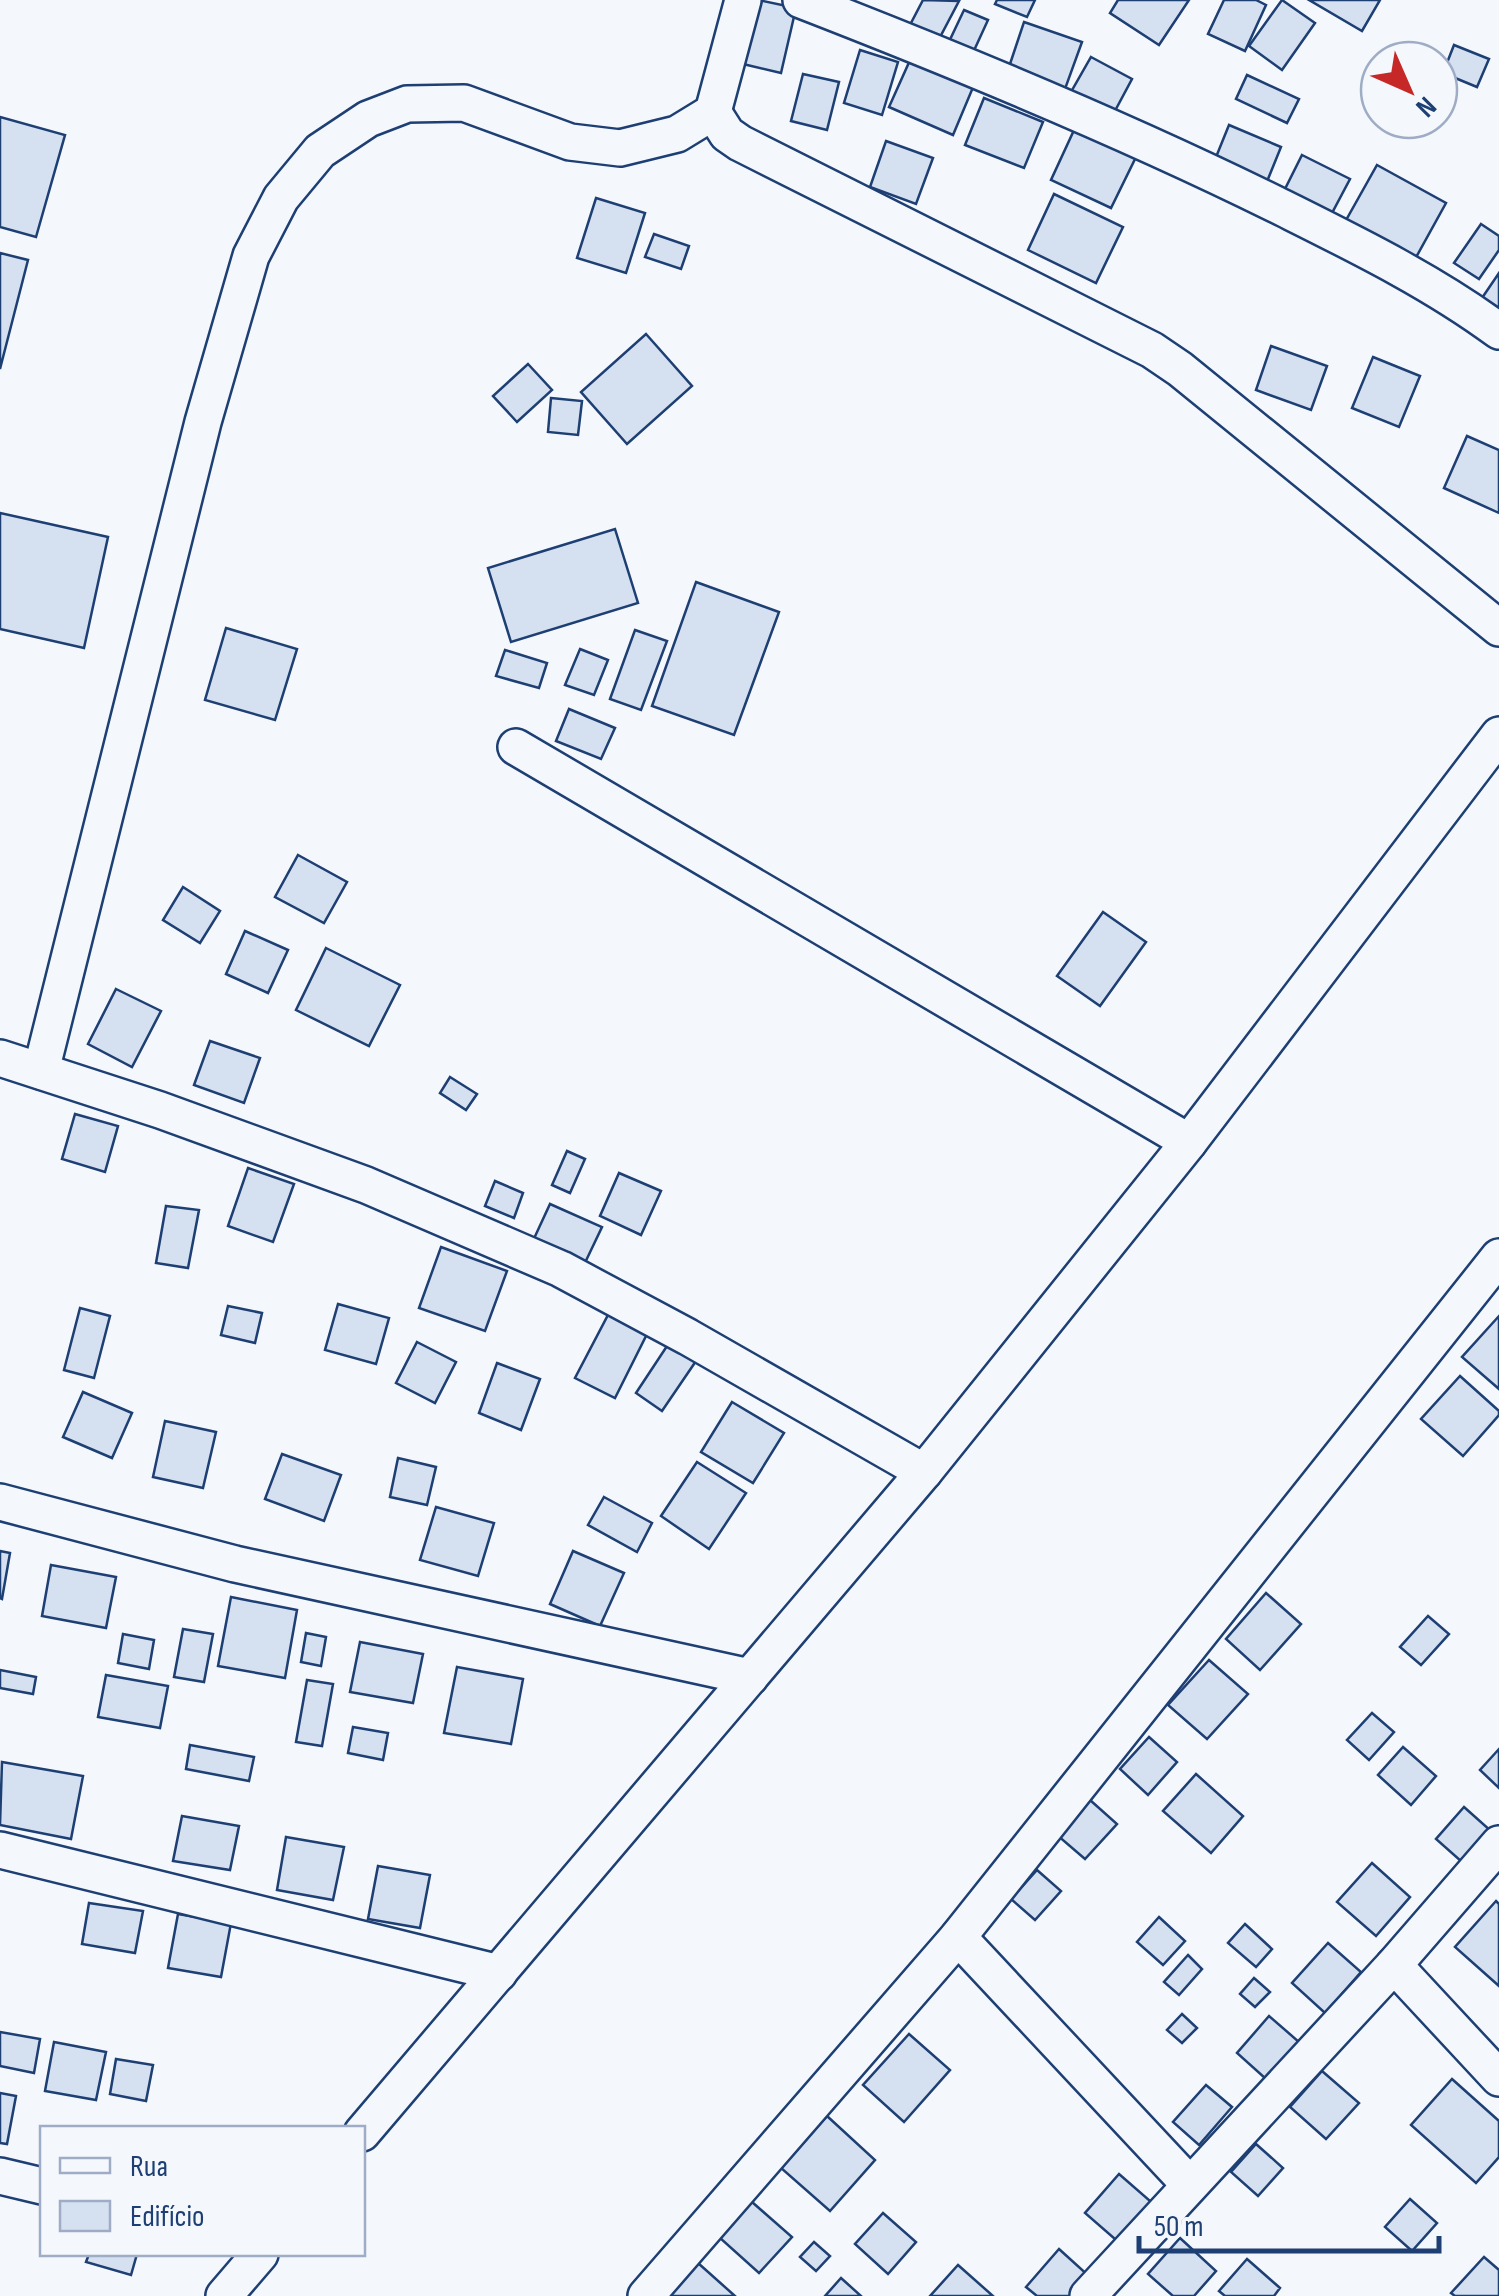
<svg xmlns="http://www.w3.org/2000/svg" width="1499" height="2296" font-family="'Sofia Sans Condensed',sans-serif">
<rect width="100%" height="100%" fill="#f4f7fb"/>
<g fill="#d5e0f0" stroke="#1d3f73" stroke-width="2.5">
<path d="M758 0 796 8 781 73 743 64Z"/>
<path d="M923 0 959 1 939 39 910 25Z"/>
<path d="M997 0H1035L1027 17 995 4Z"/>
<path d="M1118 0H1189L1159 45 1110 13Z"/>
<path d="M1224 0H1256L1266 5 1245 51 1208 34Z"/>
<path d="M1282 0 1315 23 1282 70 1249 46Z"/>
<path d="M1309 0H1380L1362 31Z"/>
<path d="M964 10 988 20 971 57 947 46Z"/>
<path d="M1024 22 1082 42 1065 89 1008 70Z"/>
<path d="M1454 45 1489 59 1477 87 1443 73Z"/>
<path d="M860 50 898 62 882 115 844 103Z"/>
<path d="M1091 57 1132 79 1109 122 1067 99Z"/>
<path d="M911 58 974 85 953 135 889 107Z"/>
<path d="M803 74 839 82 827 130 791 121Z"/>
<path d="M1247 75 1299 99 1287 123 1236 99Z"/>
<path d="M984 98 1043 122 1024 168 965 145Z"/>
<path d="M0 117 65 135 36 237 0 227Z"/>
<path d="M1229 125 1281 147 1266 184 1214 162Z"/>
<path d="M1075 128 1136 157 1111 208 1051 180Z"/>
<path d="M886 141 933 158 916 204 870 187Z"/>
<path d="M1302 155 1350 179 1332 213 1285 189Z"/>
<path d="M1377 165 1446 203 1414 261 1345 222Z"/>
<path d="M1054 194 1123 227 1096 283 1028 250Z"/>
<path d="M596 198 645 213 626 273 577 258Z"/>
<path d="M1481 224 1499 236V250L1479 279 1454 263Z"/>
<path d="M654 234 689 246 681 269 645 257Z"/>
<path d="M0 253 28 260 0 369Z"/>
<path d="M1499 273V310L1482 298Z"/>
<path d="M646 334 692 386 627 444 581 392Z"/>
<path d="M1271 346 1327 366 1311 410 1256 390Z"/>
<path d="M1373 357 1420 376 1399 427 1352 408Z"/>
<path d="M528 364 552 390 517 422 493 396Z"/>
<path d="M551 398 582 401 578 435 548 432Z"/>
<path d="M1467 436 1499 450V513L1444 488Z"/>
<path d="M0 513 108 537 84 648 0 629Z"/>
<path d="M615 529 638 603 511 642 488 568Z"/>
<path d="M696 582 779 612 734 735 652 706Z"/>
<path d="M226 628 297 649 275 720 205 700Z"/>
<path d="M635 630 667 641 641 710 610 699Z"/>
<path d="M580 649 608 660 594 695 565 685Z"/>
<path d="M505 650 547 663 539 688 496 676Z"/>
<path d="M569 709 615 728 601 759 556 741Z"/>
<path d="M298 855 347 882 324 923 275 897Z"/>
<path d="M183 887 220 911 200 943 163 920Z"/>
<path d="M1103 912 1146 942 1100 1006 1057 976Z"/>
<path d="M245 931 288 950 268 993 226 974Z"/>
<path d="M326 948 400 985 369 1046 296 1010Z"/>
<path d="M116 989 161 1011 132 1067 88 1044Z"/>
<path d="M210 1041 260 1058 244 1103 194 1085Z"/>
<path d="M450 1077 477 1094 466 1110 440 1093Z"/>
<path d="M75 1114 118 1126 105 1172 62 1159Z"/>
<path d="M567 1151 585 1159 570 1193 552 1185Z"/>
<path d="M248 1168 294 1184 273 1242 228 1226Z"/>
<path d="M619 1173 661 1191 641 1235 600 1216Z"/>
<path d="M495 1181 523 1193 514 1218 485 1206Z"/>
<path d="M550 1204 602 1227 583 1267 531 1245Z"/>
<path d="M166 1206 199 1210 188 1268 156 1263Z"/>
<path d="M441 1247 507 1271 485 1331 419 1308Z"/>
<path d="M338 1304 389 1318 376 1364 325 1350Z"/>
<path d="M228 1306 262 1313 255 1343 221 1335Z"/>
<path d="M80 1308 110 1316 94 1378 64 1370Z"/>
<path d="M608 1315 647 1334 615 1398 575 1378Z"/>
<path d="M1499 1316V1389L1462 1357Z"/>
<path d="M417 1342 456 1362 435 1403 396 1383Z"/>
<path d="M669 1343 696 1361 662 1411 636 1393Z"/>
<path d="M497 1363 540 1379 521 1430 479 1413Z"/>
<path d="M1460 1376 1499 1411V1415L1463 1456 1421 1419Z"/>
<path d="M83 1392 132 1413 112 1458 63 1437Z"/>
<path d="M732 1402 784 1433 753 1483 701 1452Z"/>
<path d="M165 1421 216 1432 203 1488 153 1477Z"/>
<path d="M282 1454 341 1475 324 1521 265 1499Z"/>
<path d="M398 1458 436 1467 427 1505 390 1497Z"/>
<path d="M697 1462 746 1493 709 1549 661 1516Z"/>
<path d="M604 1497 652 1523 637 1552 588 1525Z"/>
<path d="M436 1507 494 1523 478 1576 420 1560Z"/>
<path d="M0 1551 10 1553 2 1599 0 1598Z"/>
<path d="M573 1551 624 1573 600 1626 550 1604Z"/>
<path d="M51 1565 116 1577 106 1628 42 1616Z"/>
<path d="M1266 1593 1301 1624 1260 1670 1226 1639Z"/>
<path d="M231 1597 297 1610 285 1678 218 1666Z"/>
<path d="M1428 1616 1449 1634 1421 1665 1400 1647Z"/>
<path d="M183 1629 213 1634 204 1682 174 1677Z"/>
<path d="M306 1633 326 1637 321 1666 301 1662Z"/>
<path d="M123 1634 154 1640 149 1669 118 1663Z"/>
<path d="M360 1642 423 1654 413 1703 350 1692Z"/>
<path d="M1209 1660 1248 1694 1207 1739 1168 1705Z"/>
<path d="M457 1667 523 1679 511 1744 444 1733Z"/>
<path d="M0 1670 36 1677 33 1694 0 1688Z"/>
<path d="M106 1675 168 1686 160 1728 98 1717Z"/>
<path d="M307 1680 333 1684 322 1746 296 1742Z"/>
<path d="M1372 1713 1394 1732 1369 1760 1347 1740Z"/>
<path d="M353 1727 388 1733 383 1760 348 1753Z"/>
<path d="M1149 1737 1177 1762 1148 1795 1120 1769Z"/>
<path d="M190 1745 254 1757 249 1781 186 1769Z"/>
<path d="M1403 1747 1436 1776 1411 1805 1378 1775Z"/>
<path d="M1499 1749V1788L1480 1770Z"/>
<path d="M2 1762 83 1776 71 1839 0 1825Z"/>
<path d="M1196 1774 1243 1816 1211 1853 1163 1811Z"/>
<path d="M1090 1800 1117 1824 1085 1859 1057 1835Z"/>
<path d="M1464 1807 1491 1831 1462 1862 1436 1839Z"/>
<path d="M182 1816 239 1826 230 1870 173 1861Z"/>
<path d="M286 1837 344 1847 333 1900 277 1890Z"/>
<path d="M1372 1863 1410 1897 1376 1936 1337 1902Z"/>
<path d="M378 1866 430 1875 420 1928 368 1919Z"/>
<path d="M1037 1870 1061 1891 1035 1920 1011 1899Z"/>
<path d="M1496 1901 1499 1904V1986L1455 1947Z"/>
<path d="M89 1903 143 1911 135 1953 82 1944Z"/>
<path d="M178 1914 231 1923 221 1977 168 1968Z"/>
<path d="M1159 1917 1185 1941 1163 1965 1137 1942Z"/>
<path d="M1245 1924 1272 1949 1256 1967 1228 1943Z"/>
<path d="M1328 1943 1361 1972 1325 2013 1292 1983Z"/>
<path d="M1188 1955 1202 1969 1179 1995 1164 1982Z"/>
<path d="M1254 1978 1270 1992 1255 2007 1240 1994Z"/>
<path d="M1182 2014 1197 2028 1182 2043 1167 2030Z"/>
<path d="M1269 2016 1299 2042 1266 2079 1237 2053Z"/>
<path d="M0 2032 40 2039 34 2073 0 2066Z"/>
<path d="M909 2034 950 2070 904 2122 863 2085Z"/>
<path d="M54 2042 106 2052 96 2100 45 2091Z"/>
<path d="M116 2059 153 2065 146 2101 110 2094Z"/>
<path d="M1322 2071 1359 2103 1326 2139 1290 2107Z"/>
<path d="M1452 2079 1499 2121V2157L1476 2183 1411 2125Z"/>
<path d="M1206 2085 1232 2107 1199 2145 1173 2122Z"/>
<path d="M0 2093 16 2096 7 2144 0 2143Z"/>
<path d="M827 2116 875 2160 830 2211 781 2168Z"/>
<path d="M1256 2144 1283 2168 1258 2196 1231 2172Z"/>
<path d="M1119 2174 1157 2207 1123 2246 1085 2213Z"/>
<path d="M1410 2199 1437 2223 1412 2251 1385 2227Z"/>
<path d="M752 2202 792 2237 759 2273 720 2238Z"/>
<path d="M883 2213 916 2242 888 2274 855 2244Z"/>
<path d="M1180 2238 1216 2271 1194 2296H1173L1148 2274Z"/>
<path d="M814 2242 830 2256 816 2271 800 2257Z"/>
<path d="M1059 2249 1090 2277 1074 2296H1037L1026 2287Z"/>
<path d="M89 2254H137L131 2275 86 2262Z"/>
<path d="M1484 2257 1499 2270V2296H1455L1451 2293Z"/>
<path d="M1247 2259 1280 2288 1274 2296H1225L1219 2291Z"/>
<path d="M698 2263 735 2296H668Z"/>
<path d="M958 2265 993 2296H930Z"/>
<path d="M841 2278 861 2296H825Z"/>
</g>
<g fill="none" stroke-linecap="round" stroke-linejoin="round">
<defs>
<g id="street">
<path d="M801 0C961 62 1121 128 1275 204 1351 242 1430 280 1499 331"/>
<path d="M713 112 727 134 740 143 1152 350 1180 369 1499 628"/>
<path d="M516 747 1189 1142"/>
<path d="M0 1058 160 1110 366 1185 561 1269 688 1337 924 1472"/>
<path d="M41 1071 203 422 251 256 281 198 320 151 368 119 407 104 464 103 570 142 620 148 677 134 713 112 743 0"/>
<path d="M0 1502 235 1564 750 1677"/>
<path d="M0 1850 499 1973"/>
<path d="M958 1937 1190 2185"/>
<path d="M1394 1965 1499 2078"/>
<path d="M362 2133 924 1472 1189 1142 1499 735"/>
<path d="M0 2176 42 2186"/>
<path d="M224 2296 260 2254"/>
<path d="M646 2296 958 1937 1499 1257"/>
<path d="M1088 2296 1394 1965 1499 1844"/>
</g>
</defs>
<use href="#street" stroke="#1d3f73" stroke-width="40"/>
<use href="#street" stroke="#f4f7fb" stroke-width="35"/>
</g>
<rect x="40" y="2126" width="325" height="130" fill="#f4f7fb" stroke="#9eadc5" stroke-width="2.5"/>
<rect x="60" y="2158" width="50" height="15" fill="#f4f7fb" stroke="#9eadc5" stroke-width="2.5"/>
<text x="130" y="2176" font-size="30" fill="#1d3f73">Rua</text>
<rect x="60" y="2201" width="50" height="30" fill="#d5e0f0" stroke="#9eadc5" stroke-width="2.5"/>
<text x="130" y="2226" font-size="30" fill="#1d3f73">Edifício</text>
<g transform="translate(1409 90) rotate(135)"><circle r="48" fill="#f4f7fb" stroke="#9eadc5" stroke-width="2.5"/>
<path d="M0-8L18 38L0 25L-18 38Z" fill="#c62828"/>
<text y="-15" font-size="28" font-weight="bold" text-anchor="middle" fill="#1d3f73">N</text>
</g>
<path d="M1139 2236v15h300v-15" fill="none" stroke="#1d3f73" stroke-width="5"/>
<text x="1154" y="2236" font-size="30" fill="#1d3f73" stroke="#f4f7fb" stroke-width="8" paint-order="stroke">50 m</text>
</svg>
